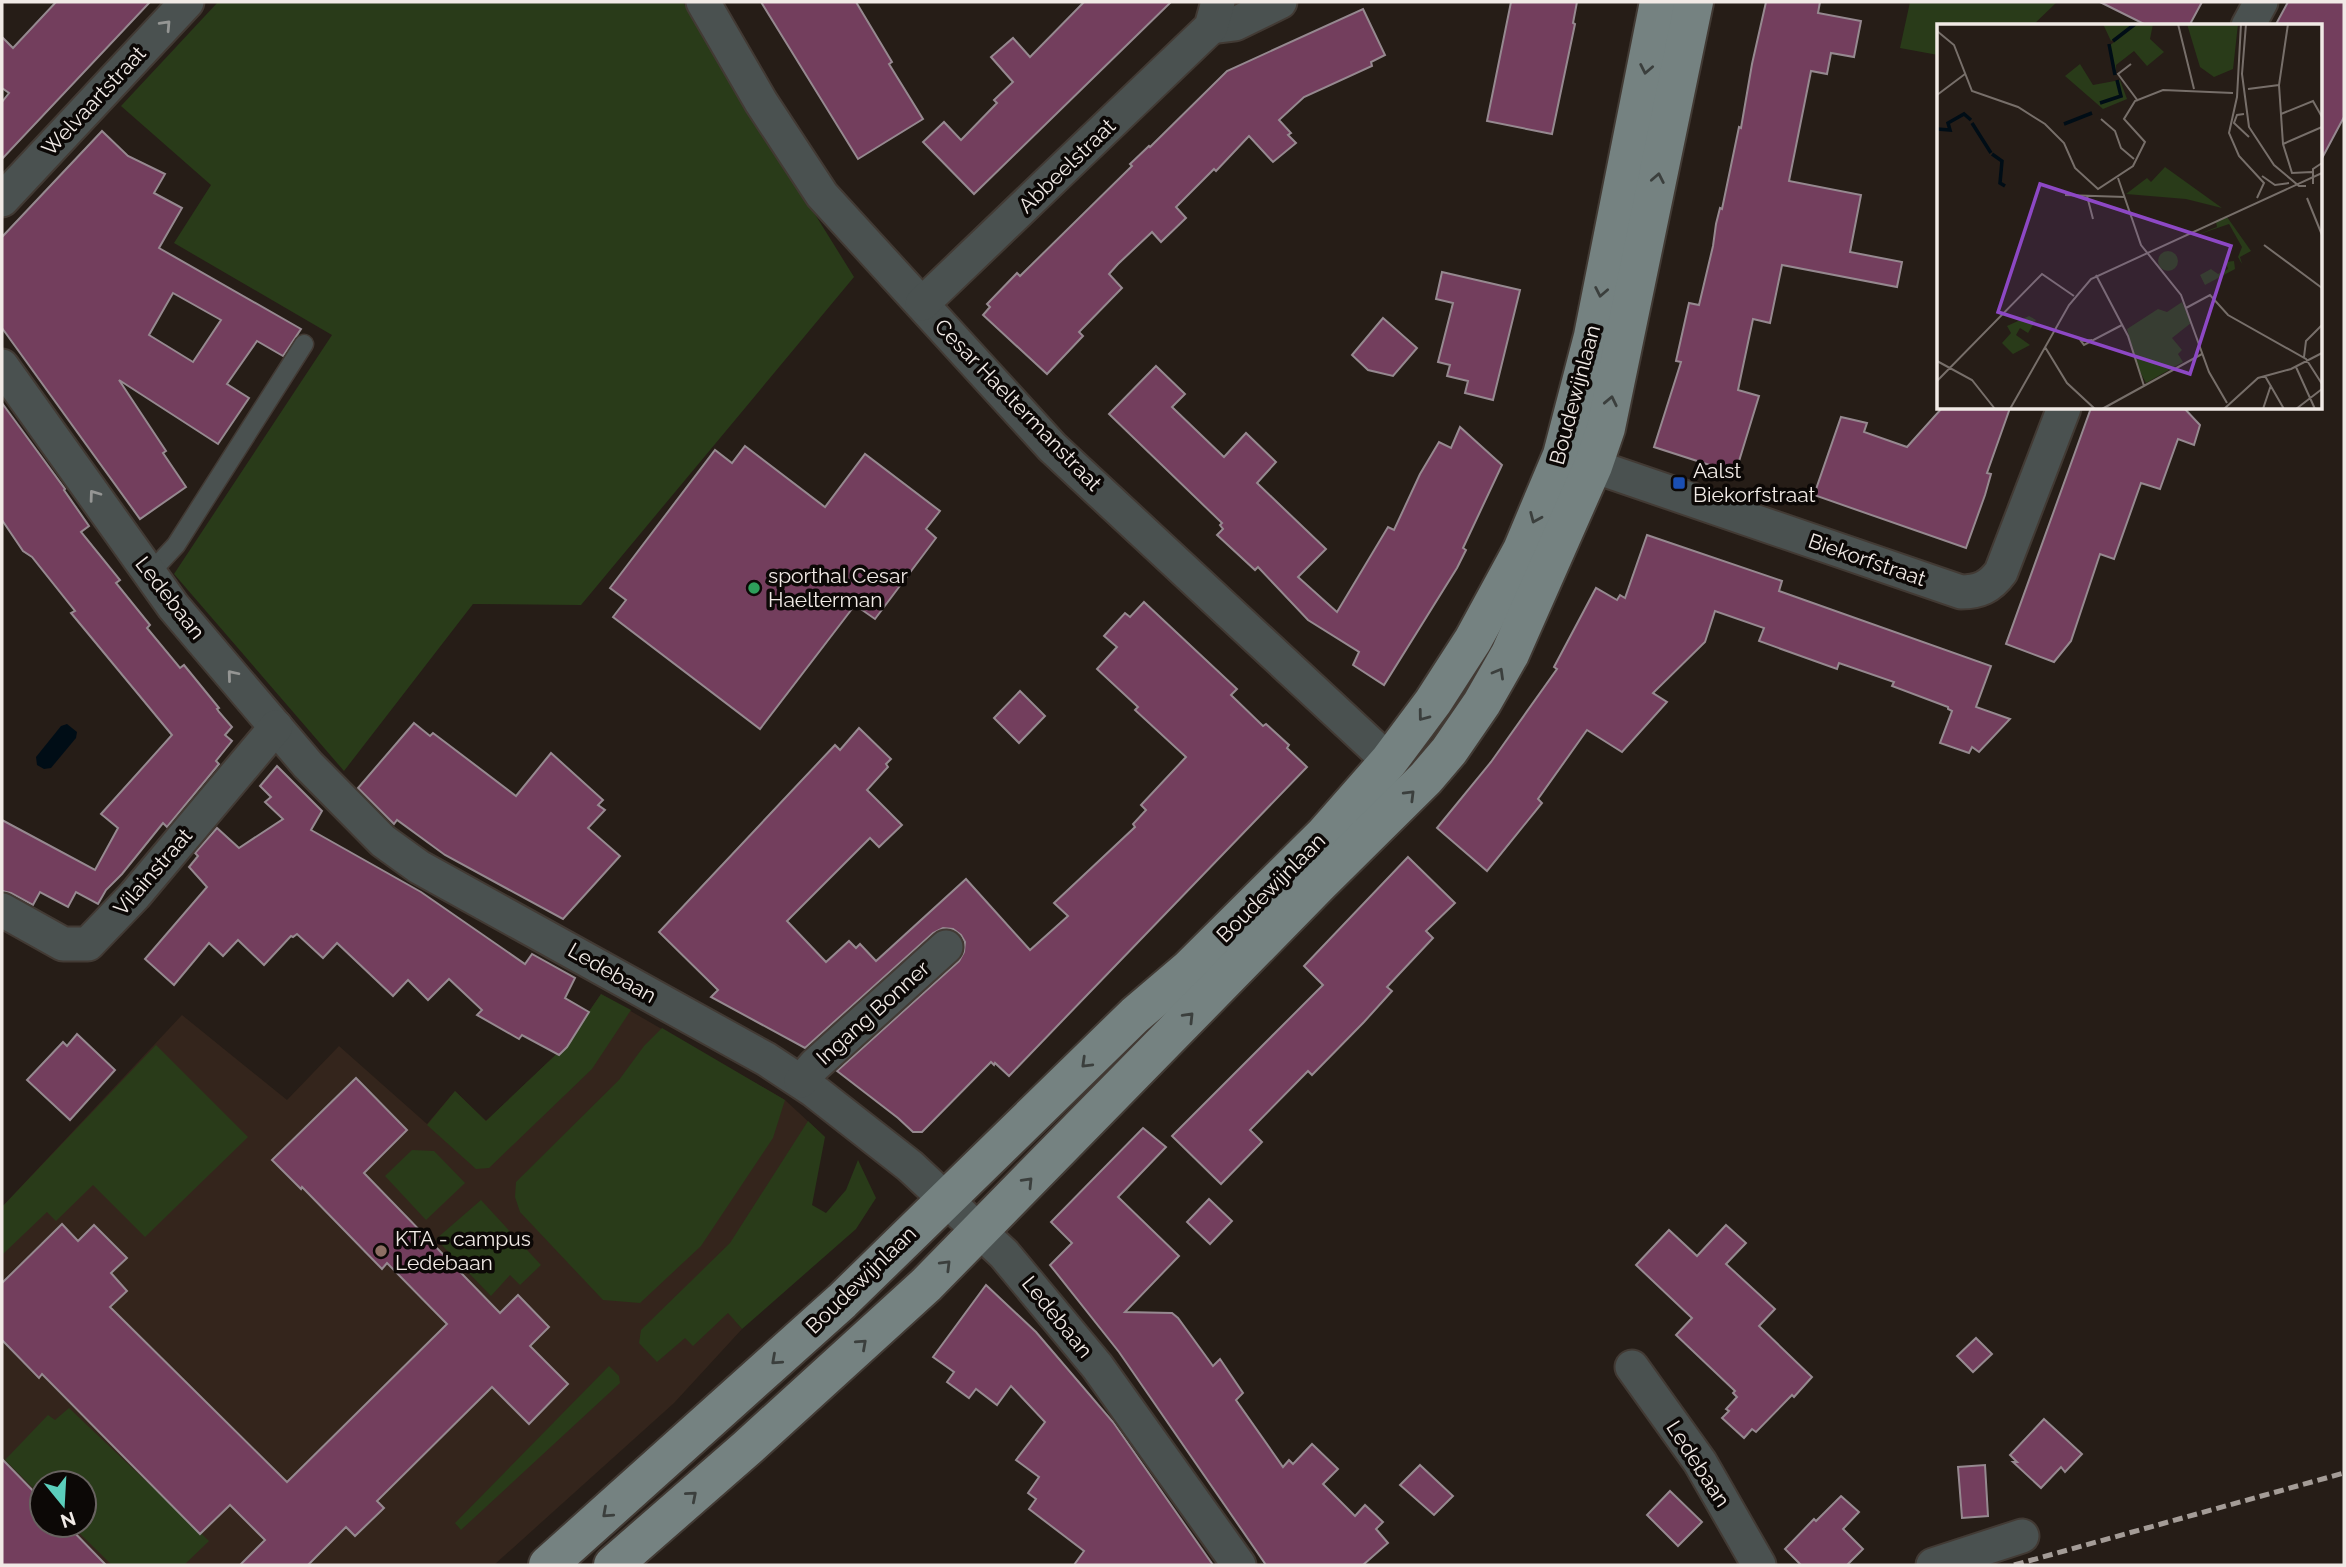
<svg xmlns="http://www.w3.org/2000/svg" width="2346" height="1567" font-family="Raleway,sans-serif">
<rect width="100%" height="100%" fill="#261d17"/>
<path fill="#34251c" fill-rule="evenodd" d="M601 994 785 1100 825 1137 728 1312 742 1329 674 1403 494 1565H2V1207L182 1015 287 1100 339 1046 427 1124 455 1091 486 1121 566 1045ZM42 1483H84V1525H42Z"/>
<g fill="#293b19">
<path d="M218 2H683L854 277 581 605 473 604 344 771 174 574 332 335 174 243 211 185 121 106Z"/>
<path d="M1910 2H2057L2032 26H1938V55L1900 48Z"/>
<path d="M601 994 631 1010 592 1069 489 1168 476 1169 427 1125 455 1091 486 1121 566 1045Z"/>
<path d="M662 1028 785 1100 773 1138 701 1246 640 1303 603 1300 520 1212 515 1197 516 1182 619 1080 644 1046Z"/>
<path d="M156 1045 248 1137 145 1237 93 1185 56 1221 47 1212 2 1255V1207Z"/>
<path d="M808 1121 825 1137 812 1205 826 1213 846 1190 858 1160 876 1198 856 1229 742 1329 728 1313 693 1346 685 1338 657 1362 639 1343 641 1330 730 1243Z"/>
<path d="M412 1150 434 1151 465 1183 426 1220 385 1176Z"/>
<path d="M481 1200 541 1265 520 1285 510 1275 491 1296 436 1239Z"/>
<path d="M609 1366 619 1376 620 1383 461 1530 455 1523Z"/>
<path d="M69 1408 209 1541 184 1565H112L71 1525H84V1483H42V1497L5 1460 48 1415 55 1420Z"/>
</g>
<path fill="#000d16" d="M67 724 77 732 76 738 51 768 44 769 37 765 36 757 61 726Z"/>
<g fill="#733e5d" stroke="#968990" stroke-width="2" fill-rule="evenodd">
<path d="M56 2H150L2 159V102L9 93 2 88V37L13 48Z"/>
<path d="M761 2H856L892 62 889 64 923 119 858 159Z"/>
<path d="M1084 2H1171L974 194 923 142 944 122 961 140 997 103 994 100 1013 82 991 57 1013 38 1030 57Z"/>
<path d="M1511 2H1577L1573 23 1575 24 1552 134 1487 121Z"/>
<path d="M1766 2H1820L1818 13 1861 21 1854 57 1831 53 1827 74 1811 71 1789 181 1861 195 1850 252 1902 262 1897 287 1782 265 1770 323 1753 319 1738 390 1759 396 1736 471 1723 467 1722 469 1654 447 1681 362 1676 361 1689 303 1699 305 1713 246 1716 224 1720 208 1722 209 1739 127 1741 128 1752 64Z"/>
<path d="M2100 2H2202L2189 26H2148Z"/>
<path d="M2288 2H2344V117L2320 162V26H2275Z"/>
<path d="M1363 9 1385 55 1371 62 1372 66 1304 97 1279 120 1291 133 1288 135 1296 143 1273 162 1249 136 1216 171 1214 169 1176 207 1186 218 1161 242 1152 232 1118 264 1109 274 1122 288 1079 332 1083 336 1047 374 983 315 990 307 987 304 1017 273 1020 276 1132 166 1130 164 1149 146 1150 147 1227 71Z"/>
<path d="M102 131 128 156 165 174 154 193 182 208 159 248 301 329 283 356 257 341 227 384 249 398 218 444 119 380 166 451 163 453 186 487 140 519 2 328V237ZM173 293 221 320 193 362 149 335Z"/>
<path d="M1442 272 1520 290 1493 400 1465 393 1468 381 1447 376 1450 365 1438 362 1453 303 1436 299Z"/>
<path d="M1383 318 1417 348 1393 376 1368 370 1352 355Z"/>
<path d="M1156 366 1185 394 1172 407 1224 457 1246 433 1276 462 1257 483 1326 549 1298 577 1337 612 1388 527 1394 530 1420 474 1439 442 1451 448 1460 427 1502 465 1463 548 1466 550 1457 568 1384 685 1353 665 1359 652 1308 620 1258 567 1255 570 1217 535 1223 529 1220 525 1222 523 1109 414Z"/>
<path d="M2 403 65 489 64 490 89 526 81 532 120 580 116 583 150 625 147 628 180 668 184 665 219 708 217 709 219 712 232 727 225 735 232 741 216 761 219 764 167 827 163 823 122 874 106 890 98 904 76 892 68 907 40 892 33 905 11 893 2 891V820L95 870 118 828 101 814 172 735 71 613 75 611 32 557 23 551 2 520Z"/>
<path d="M1942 408H2010L1987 473 1991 474 1985 495 1966 548 1814 495 1841 417 1867 423 1864 432 1907 447Z"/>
<path d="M2091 408H2184L2200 425 2194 445 2178 439 2160 489 2141 483 2114 559 2100 554 2071 641 2054 662 2006 644Z"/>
<path d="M745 446 825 507 865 454 940 511 926 529 936 538 875 619 855 605 760 729 613 617 626 600 610 588 715 450 732 463Z"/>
<path d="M1647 535 1782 581 1779 591 1991 666 1976 707 2010 719 1979 752 1972 747 1969 753 1940 743 1952 711 1948 709V707L1892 686 1894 682 1839 663 1837 669 1759 641 1764 628 1715 611 1705 642 1653 693 1667 702 1622 752 1587 730 1538 799 1542 803 1487 871 1437 828 1491 762 1557 669 1554 667 1596 588 1617 600 1620 595 1625 598Z"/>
<path d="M1144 602 1237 689 1231 695 1263 726 1266 724 1289 745 1287 748 1307 767 1009 1076 995 1063 994 1065 991 1062 922 1132H913L898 1118 837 1071 959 961 964 952 965 942 961 935 953 929 943 928 933 933 805 1048 711 997 718 990 659 932 835 745 840 750 859 728 891 759 886 764 888 767 867 790 902 825 879 847 870 838 787 921 826 962 849 941 856 948 860 944 876 961 966 879 1030 950 1068 916 1054 903 1135 827 1133 824 1146 810 1141 805 1186 757 1135 710 1138 707 1097 669 1117 647 1104 636 1125 613 1130 617Z"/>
<path d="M1020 691 1045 716 1019 743 994 718Z"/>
<path d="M414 723 430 736 433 733 516 796 551 753 603 800 598 805 605 810 588 828 620 856 563 919 445 855 397 820 394 824 358 788Z"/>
<path d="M277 766 322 811 311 830 421 892 525 964 532 954 575 978 565 998 589 1012 567 1047 559 1055 522 1035 519 1039 477 1015 482 1010 449 979 428 1000 408 980 393 996 337 943 323 958 297 934 293 937 291 936 264 965 238 940 223 956 209 943 174 985 145 959 207 887 189 867 198 856 195 853 217 828 239 848 283 819 265 802 271 797 260 786Z"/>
<path d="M1408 857 1455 903 1426 931 1433 938 1387 987 1392 991 1364 1022 1312 1075 1308 1071 1250 1130 1262 1142 1221 1184 1172 1136 1323 985 1304 966Z"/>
<path d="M77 1034 115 1070 70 1120 27 1080 63 1042 67 1046Z"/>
<path d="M356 1078 407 1130 364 1173 500 1313 518 1295 549 1327 530 1346 568 1384 529 1424 492 1387 377 1501 384 1508 355 1536 346 1527 308 1565H240L265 1540 230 1505 200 1534 42 1374 39 1378 2 1340V1283L62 1224 78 1241 94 1225 127 1258 111 1273 127 1291 110 1307 287 1482 447 1324 387 1263 382 1269 302 1187 301 1189 272 1160Z"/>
<path d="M1143 1128 1166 1147 1118 1197 1179 1256 1125 1312 1172 1313 1178 1318 1213 1366 1220 1359 1243 1393 1236 1400 1283 1467 1289 1460 1293 1464 1312 1444 1338 1469 1323 1484 1355 1516 1365 1505 1383 1522 1376 1529 1388 1543 1363 1565H1266L1119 1352 1050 1265 1072 1243 1051 1222Z"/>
<path d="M1209 1199 1232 1221 1210 1244 1187 1222Z"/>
<path d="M1726 1225 1746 1243 1726 1264 1775 1309 1759 1326 1812 1377 1794 1397 1792 1395 1756 1432 1752 1429 1744 1438 1722 1418 1729 1411 1726 1409 1737 1397 1733 1393 1735 1391 1676 1335 1692 1318 1636 1265 1669 1230 1697 1256Z"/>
<path d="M986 1285 1036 1332 1113 1422 1213 1565H1074L1084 1551 1029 1509 1036 1499 1028 1493 1039 1477 1016 1460 1045 1422 1011 1386 997 1405 976 1389 969 1398 947 1382 954 1372 933 1357Z"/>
<path d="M1976 1338 1992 1354 1973 1372 1957 1356Z"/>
<path d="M2044 1419 2082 1454 2065 1472 2061 1467 2041 1488 2013 1462H2017L2010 1455Z"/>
<path d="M2 1459 42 1500V1525H67L106 1565H2Z"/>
<path d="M1420 1465 1453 1496 1434 1515 1400 1485Z"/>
<path d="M1985 1465 1988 1516 1962 1518 1958 1467Z"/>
<path d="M1670 1491 1702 1522 1678 1546 1647 1515Z"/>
<path d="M1841 1496 1859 1512 1843 1529 1863 1549 1847 1565H1801L1785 1549 1814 1519 1816 1521Z"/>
</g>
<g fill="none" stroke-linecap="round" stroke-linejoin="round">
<defs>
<path id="service" d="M150 573 176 545 304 344"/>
<g id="minor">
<path d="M703 2 761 102 822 195 1052 447 1389 761"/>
<path d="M2248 26 2261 2"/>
<path d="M1211 27 1235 24 1280 2"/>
<path d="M2 200 187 2"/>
<path d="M922 304 1211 27 1218 2"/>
<path d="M2 366 173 606 308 765 383 841 419 867 766 1059 813 1090 910 1166 1004 1254 1097 1366 1239 1565"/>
<path d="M1567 457 1961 592C1979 592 1990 587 2001 572L2064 408"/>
<path d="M2 910 63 944H88L135 895 276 727"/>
<path d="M801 1081 815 1065 946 947"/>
<path d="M1632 1367 1700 1462 1759 1565"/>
<path d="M1933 1565 2022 1536"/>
</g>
<g id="primary">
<path d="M548 1565 842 1301 1135 1015 1189 969 1324 835 1389 761 1433 702 1473 640 1522 550 1562 455 1593 336 1659 2"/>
<path d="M613 1565 747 1448 926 1285 1319 884 1426 778 1449 751 1482 703 1510 654 1593 466 1606 428 1694 2"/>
</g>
</defs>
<use href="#service" stroke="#423a34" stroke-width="21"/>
<use href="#minor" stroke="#423a34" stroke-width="37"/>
<use href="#primary" stroke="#423a34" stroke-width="42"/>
<use href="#service" stroke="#4a5150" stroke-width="18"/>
<use href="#minor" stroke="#4a5150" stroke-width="33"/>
<use href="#primary" stroke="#758281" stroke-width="38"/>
<path stroke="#a49c97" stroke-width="5" stroke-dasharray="10 5" stroke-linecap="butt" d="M2014 1565 2344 1473"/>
</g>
<defs><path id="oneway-chevron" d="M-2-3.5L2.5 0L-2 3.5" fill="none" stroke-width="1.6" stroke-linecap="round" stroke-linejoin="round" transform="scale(1.75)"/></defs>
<g stroke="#959694">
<use href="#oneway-chevron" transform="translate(166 25) rotate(-47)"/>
<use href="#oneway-chevron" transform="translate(94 495) rotate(-126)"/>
<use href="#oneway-chevron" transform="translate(232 675) rotate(-130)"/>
</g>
<g stroke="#3b3f3d">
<use href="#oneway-chevron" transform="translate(1646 69) rotate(101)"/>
<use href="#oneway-chevron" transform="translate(1658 178) rotate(-79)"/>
<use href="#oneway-chevron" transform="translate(1601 292) rotate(101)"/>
<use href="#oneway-chevron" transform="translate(1611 401) rotate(-78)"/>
<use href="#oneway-chevron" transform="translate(1535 518) rotate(113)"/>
<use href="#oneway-chevron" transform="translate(1499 673) rotate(-60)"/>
<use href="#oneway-chevron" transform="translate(1423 716) rotate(127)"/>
<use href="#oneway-chevron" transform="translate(1410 795) rotate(-45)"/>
<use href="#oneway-chevron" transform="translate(1189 1017) rotate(-46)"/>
<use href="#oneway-chevron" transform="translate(1086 1063) rotate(136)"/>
<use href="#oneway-chevron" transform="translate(1028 1182) rotate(-46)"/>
<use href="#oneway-chevron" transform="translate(946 1265) rotate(-45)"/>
<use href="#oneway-chevron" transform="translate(862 1344) rotate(-42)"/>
<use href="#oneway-chevron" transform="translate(776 1360) rotate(138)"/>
<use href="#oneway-chevron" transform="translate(692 1496) rotate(-41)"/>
<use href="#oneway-chevron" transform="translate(607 1513) rotate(138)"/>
</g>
<rect fill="#1a4fb4" stroke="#0c0806" stroke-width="2.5" x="1672" y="476" width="14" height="14" rx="3.5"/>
<circle fill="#2e9e5b" stroke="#0c0806" stroke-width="2.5" cx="754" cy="588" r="7"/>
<circle fill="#8d6e63" stroke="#0c0806" stroke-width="2.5" cx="381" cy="1251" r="7"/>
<g text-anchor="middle" stroke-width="7" stroke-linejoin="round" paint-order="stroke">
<g font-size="21" fill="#f1eae6" stroke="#0c0806">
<text transform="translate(94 101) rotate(-47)" y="7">Welvaartstraat</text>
<text transform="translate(1067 166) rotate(-44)" y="7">Abbeelstraat</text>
<text transform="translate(1575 395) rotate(-75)" y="7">Boudewijnlaan</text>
<text transform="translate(1018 405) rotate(46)" y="7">Cesar Haeltermanstraat</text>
<text transform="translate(1867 560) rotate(19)" y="7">Biekorfstraat</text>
<text transform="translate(170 598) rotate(52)" y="7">Ledebaan</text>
<text transform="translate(153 872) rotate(-49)" y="7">Vilainstraat</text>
<text transform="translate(1271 888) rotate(-45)" y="7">Boudewijnlaan</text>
<text transform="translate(612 973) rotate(30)" y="7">Ledebaan</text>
<text transform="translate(873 1013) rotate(-42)" y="7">Ingang Bonner</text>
<text transform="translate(861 1280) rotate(-44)" y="7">Boudewijnlaan</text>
<text transform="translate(1057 1317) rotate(51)" y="7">Ledebaan</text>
<text transform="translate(1698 1464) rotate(57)" y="7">Ledebaan</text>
</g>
<g font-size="21" fill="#f1eae6" stroke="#0c0806" text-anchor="start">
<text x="1693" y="478">Aalst<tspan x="1693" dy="24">Biekorfstraat</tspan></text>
<text x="768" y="583">sporthal Cesar<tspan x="768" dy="24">Haelterman</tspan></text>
<text x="395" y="1246">KTA - campus<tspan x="395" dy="24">Ledebaan</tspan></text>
</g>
</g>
<g transform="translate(1937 24)">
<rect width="385" height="385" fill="#261d17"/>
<path d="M166 0H196L174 17ZM201 0H216L213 15 227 28 210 42 197 27 179 41V50L172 22ZM250 0H301L296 45 277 53 263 43ZM143 40 156 61 183 56 190 75 166 85 128 52ZM228 143 285 184 249 175 189 170 210 154 214 158ZM290 193 314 227 303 233 305 240 301 233 305 223 292 200 257 212 280 203 279 198ZM221 237a10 10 0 1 1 20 0a10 10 0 1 1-20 0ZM297 237 298 245 268 261 263 251 274 245 281 250 291 245 289 238ZM245 278 254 299 235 314 245 326 241 330 246 338 209 359 200 342 190 305 221 285 230 288ZM92 292 99 296 91 309 83 304 79 311 93 321 76 330 65 319 74 309 70 302Z" fill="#293b19"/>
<path fill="none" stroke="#000d16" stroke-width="3.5" d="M176 17 198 0M172 20 178 51M163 79 184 72 180 56M35 99 54 129M127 100 155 89M0 105 13 106 11 99 27 90 34 96M55 130 65 137 63 159 68 162"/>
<path fill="none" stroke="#776f6a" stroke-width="2" d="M241 0 257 65M304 0 300 73 292 109 302 132 327 159 320 174M309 0 305 50 312 103 337 141 362 162H369M351 0 342 61 346 120 355 149 375 148M0 7 17 21 35 67 81 83 108 100 127 119 138 144 161 165 196 142 208 118 187 95 198 77 226 66 296 69M194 40 181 50 201 77M311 65 342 61M0 71 28 50M307 90 300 91 297 99 312 113M344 90 376 77 385 93M164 95 178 107 184 124 197 135M346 120 385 103M325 152 338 161 352 159M181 154 204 221 244 271 272 348 290 379M376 160V145L385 139M128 171 188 173M150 172 156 195M370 174 385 211M327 221 385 264M159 251 191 312 207 362M249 284 273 271 291 291 369 335 385 360M155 316 144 317 147 321 185 301M108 323 130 359 158 385M367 333 369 317 385 301M0 337 35 356 58 385M359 343 378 385M328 352 347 385M0 357 105 250 137 272M73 385 132 281 154 255 385 149M165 385 265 330M287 385 321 354 354 345 385 329M326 385 334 361M359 385 385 365"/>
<path fill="#8d48c5" fill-opacity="0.15" stroke="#8d48c5" stroke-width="3.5" d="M103 160 294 222 253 350 61 288Z"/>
<rect width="385" height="385" fill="none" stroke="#f1eae6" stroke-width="3.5"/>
</g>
<rect width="2346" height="1567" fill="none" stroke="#f1eae6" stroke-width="7"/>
<g transform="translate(63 1504) rotate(162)"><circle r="33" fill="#0c0806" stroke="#686260" stroke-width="2"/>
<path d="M0-5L12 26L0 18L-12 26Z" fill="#5bcebc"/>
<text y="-10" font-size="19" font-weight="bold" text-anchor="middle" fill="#f1eae6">N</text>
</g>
</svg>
